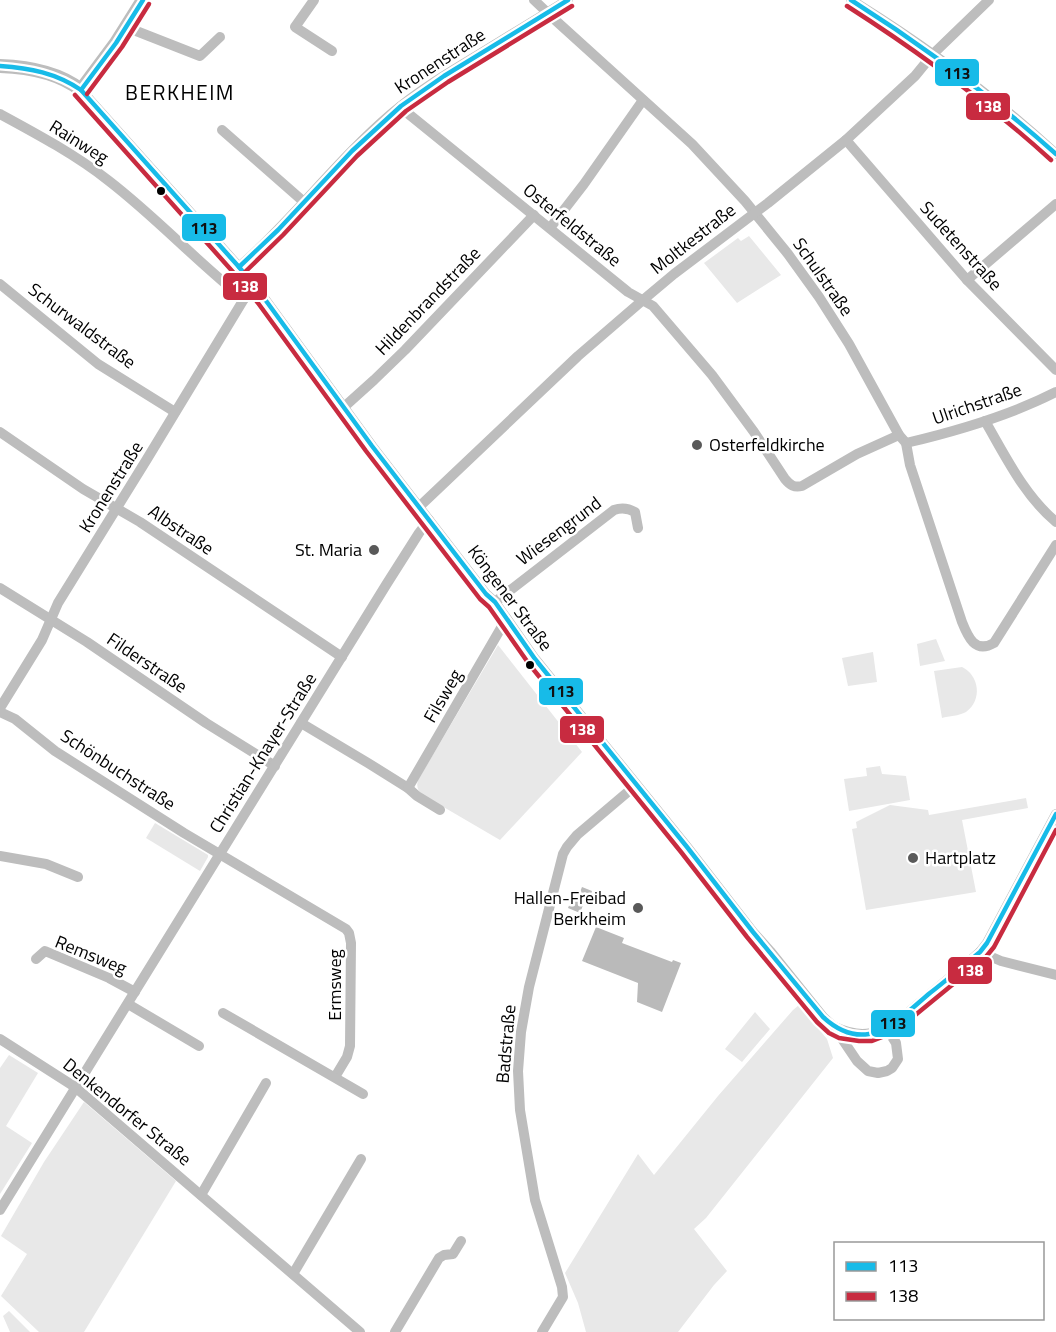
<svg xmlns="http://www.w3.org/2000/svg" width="1056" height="1332" font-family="'Titillium Web',sans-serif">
<rect width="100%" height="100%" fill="#fff"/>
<g fill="#e8e8e8">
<path d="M749 236 781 275 737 303 704 263 738 238 741 241Z"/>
<path d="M936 639 945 661 920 666 917 644Z"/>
<path d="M498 645 582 752 500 840 423 795C418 791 416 787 418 780Z"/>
<path d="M873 652 877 682 848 686 842 658Z"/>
<path d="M962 667C979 675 983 700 966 712 959 716 949 716 942 718L934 671Z"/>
<path d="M880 766 882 774 906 776 910 800 849 811 844 779 867 776 866 768Z"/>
<path d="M1026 798 1028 808 962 820 976 892 866 910 852 829 857 828 856 822 890 805 928 810 929 815Z"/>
<path d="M155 823 208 855V857L200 871 146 838Z"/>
<path d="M799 1005 827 1039 833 1058 706 1218 694 1229 727 1271 714 1285 678 1332H586L578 1303 565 1273 638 1154 654 1175 718 1096 793 1010Z"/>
<path d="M755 1012 770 1029 742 1062 725 1049Z"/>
<path d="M9 1055 38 1073 6 1126 32 1143 0 1194V1068Z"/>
<path d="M84 1102 176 1181 84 1332H39L1 1296 27 1254 1 1236 44 1162Z"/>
<path d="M9 1311 30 1332H10L3 1316Z"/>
</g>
<g fill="#bababa">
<path d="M582 887 592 891 589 901 585 900 580 913 568 908 573 896 578 897Z"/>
<path d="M596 927 624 938 622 943 672 962 673 960 681 963 662 1012 637 1002 638 983 582 961Z"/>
</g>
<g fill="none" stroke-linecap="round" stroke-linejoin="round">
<g stroke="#bdbdbd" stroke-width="10">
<path d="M314 0 295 27 332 51"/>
<path d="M534 0 554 19 692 144 745 201 788 254 819 297 849 344 899 435 906 443 910 465 962 622C968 637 975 654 994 643L1056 545"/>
<path d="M851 0C924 45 993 96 1056 154"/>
<path d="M126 27 200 56 220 37"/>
<path d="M81 90 239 267 264 298 372 446 486 594 495 602 535 659 687 847 753 932 770 951 823 1017 834 1027 857 1061 868 1071 878 1073 887 1071 892 1068 898 1059 896 1043 886 1027"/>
<path d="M400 107 628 292 653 306 712 375 754 432 785 479C790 485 794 488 802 486L857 454 899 435"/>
<path d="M0 114C37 134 76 155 109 181 157 218 197 262 244 299"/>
<path d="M222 130 304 202"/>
<path d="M846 140 967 280 1056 370"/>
<path d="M550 228 584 184 643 100"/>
<path d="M239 267C293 220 336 161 391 114 418 91 448 73 478 55 508 37 538 18 568 0"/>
<path d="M967 280 1056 204"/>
<path d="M0 284 98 364 175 412"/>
<path d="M344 407 374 380 405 350 534 215"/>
<path d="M985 421C1006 457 1024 495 1056 522"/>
<path d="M0 432 83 489 140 522 342 657"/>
<path d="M906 443C957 431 1009 416 1056 392"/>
<path d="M419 507 578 356 643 300 674 274 768 203 846 140 915 76 933 54 989 0"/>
<path d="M0 588 87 642 206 723 275 766"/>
<path d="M495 602 614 510C622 507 628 508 635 512L638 528"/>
<path d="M0 708 42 640 58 603 147 459 244 299 256 288"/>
<path d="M0 712 15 719 55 751 184 833 346 929 349 933 351 943 350 1046 347 1057 335 1077"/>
<path d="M301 723 368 763 408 788 417 796 440 810"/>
<path d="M408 788 501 628 507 620"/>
<path d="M0 856 46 864 78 877"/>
<path d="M980 952 1001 961 1056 975"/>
<path d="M36 959 45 951 109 978 135 992"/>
<path d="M128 1004 199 1046"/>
<path d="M223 1013 363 1094"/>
<path d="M835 1027C846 1032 858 1036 871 1033 894 1028 912 1009 929 995 946 981 963 967 980 952L987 943 1056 814"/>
<path d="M0 1039 75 1087 360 1332"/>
<path d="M201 1195 266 1083"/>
<path d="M0 1210 386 585 419 533 429 520"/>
<path d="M293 1274 361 1159"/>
<path d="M395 1332 439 1258 444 1255 453 1254 461 1241"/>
<path d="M542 1332 563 1297 562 1287 535 1200 520 1110 518 1071 521 1032 529 987 563 854 567 847 577 835 636 785"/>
</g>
<path stroke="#bdbdbd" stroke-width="14" d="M0 66C29 67 58 72 81 90L116 43 143 0"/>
<defs>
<g id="bus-1">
<path d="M851 0C924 46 992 97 1056 154"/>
<path d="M0 66C30 68 56 73 81 90L239 267 264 298 372 446 486 594 495 602 535 659 687 847 753 932 823 1017C835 1028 851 1037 869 1034 891 1030 913 1007 930 993 947 980 963 966 980 952L987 943 1056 814"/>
<path d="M81 90 116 43 143 0"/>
<path d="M239 267 278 230 352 151 401 106 444 76 568 0"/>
</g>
<g id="bus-2">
<path d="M847 6C919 52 987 102 1051 160"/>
<path d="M87 94 122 47 149 4"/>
<path d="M75 95 233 272 258 303 366 451 480 599 489 607 529 664 681 852 747 937 817 1022 829 1033 839 1038 859 1041H872L890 1034 908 1021 985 958 994 947 1056 830"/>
<path d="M244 273 283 235 357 156 406 111 448 82 572 6"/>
</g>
</defs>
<use href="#bus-1" stroke="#fff" stroke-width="9"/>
<use href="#bus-2" stroke="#fff" stroke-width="9"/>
<use href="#bus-1" stroke="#17bbe8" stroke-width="4.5"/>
<use href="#bus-2" stroke="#c82b40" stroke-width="4.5"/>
</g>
<g fill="#000" stroke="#fff" stroke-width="2">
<circle cx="161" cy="191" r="5"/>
<circle cx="530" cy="665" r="5"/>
</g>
<g fill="#595959" stroke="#fff" stroke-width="2">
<circle cx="697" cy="445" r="6"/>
<circle cx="374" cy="550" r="6"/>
<circle cx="913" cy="858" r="6"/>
<circle cx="638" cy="908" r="6"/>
</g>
<g text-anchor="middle" stroke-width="5" stroke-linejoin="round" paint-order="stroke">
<g font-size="18" fill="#000" stroke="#fff">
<text transform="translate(440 61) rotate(-33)" y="6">Kronenstraße</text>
<text transform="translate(79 142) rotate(32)" y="6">Rainweg</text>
<text transform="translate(572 225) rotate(39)" y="6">Osterfeldstraße</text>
<text transform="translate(693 239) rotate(-38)" y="6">Moltkestraße</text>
<text transform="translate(961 246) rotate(48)" y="6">Sudetenstraße</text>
<text transform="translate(823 277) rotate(55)" y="6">Schulstraße</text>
<text transform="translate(428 301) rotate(-46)" y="6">Hildenbrandstraße</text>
<text transform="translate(82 326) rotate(37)" y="6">Schurwaldstraße</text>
<text transform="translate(977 404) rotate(-19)" y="6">Ulrichstraße</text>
<text transform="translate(111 487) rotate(-58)" y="6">Kronenstraße</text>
<text transform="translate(181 530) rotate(34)" y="6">Albstraße</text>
<text transform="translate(559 531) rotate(-37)" y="6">Wiesengrund</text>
<text transform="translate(510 598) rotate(53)" y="6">Köngener Straße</text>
<text transform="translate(147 663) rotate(34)" y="6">Filderstraße</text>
<text transform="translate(443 696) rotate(-60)" y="6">Filsweg</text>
<text transform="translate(263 753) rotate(-58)" y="6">Christian-Knayer-Straße</text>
<text transform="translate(118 770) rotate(33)" y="6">Schönbuchstraße</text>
<text transform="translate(91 955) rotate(22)" y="6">Remsweg</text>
<text transform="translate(335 985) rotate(-90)" y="6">Ermsweg</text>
<text transform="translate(506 1044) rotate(-85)" y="6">Badstraße</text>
<text transform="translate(127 1112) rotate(39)" y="6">Denkendorfer Straße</text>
</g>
<g font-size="18" fill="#000" stroke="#fff" text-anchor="start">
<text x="709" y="451">Osterfeldkirche</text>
<text x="362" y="556" text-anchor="end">St. Maria</text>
<text x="925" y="864">Hartplatz</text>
<text x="626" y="904" text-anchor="end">Hallen-Freibad<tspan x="626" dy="21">Berkheim</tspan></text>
</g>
<g font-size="21" letter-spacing="1.5" fill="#000" stroke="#fff">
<text x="180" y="100">BERKHEIM</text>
</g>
</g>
<g stroke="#fff" stroke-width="2">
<rect x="934" y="58" width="46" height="29" rx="6" fill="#17bbe8"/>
<rect x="965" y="92" width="46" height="29" rx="6" fill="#c82b40"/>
<rect x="181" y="213" width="46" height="29" rx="6" fill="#17bbe8"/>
<rect x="222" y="272" width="46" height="29" rx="6" fill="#c82b40"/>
<rect x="538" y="677" width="46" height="29" rx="6" fill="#17bbe8"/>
<rect x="559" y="715" width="46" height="29" rx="6" fill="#c82b40"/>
<rect x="947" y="956" width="46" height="29" rx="6" fill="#c82b40"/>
<rect x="870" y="1009" width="46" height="29" rx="6" fill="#17bbe8"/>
</g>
<g font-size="16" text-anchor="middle" font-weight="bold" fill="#fff">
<text x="988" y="112">138</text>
<text x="245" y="292">138</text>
<text x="582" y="735">138</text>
<text x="970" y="976">138</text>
</g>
<g font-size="16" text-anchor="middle" font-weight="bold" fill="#111">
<text x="957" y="79">113</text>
<text x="204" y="234">113</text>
<text x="561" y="697">113</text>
<text x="893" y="1029">113</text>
</g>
<rect x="834" y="1242" width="210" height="78" fill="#ffffff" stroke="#999999" stroke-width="1.5"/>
<rect x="846" y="1262" width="30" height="9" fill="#17bbe8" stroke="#999999" stroke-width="1.5"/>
<text x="888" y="1272" font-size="18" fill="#000000">113</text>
<rect x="846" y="1292" width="30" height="9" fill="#c82b40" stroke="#999999" stroke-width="1.5"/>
<text x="888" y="1302" font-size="18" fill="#000000">138</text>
</svg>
